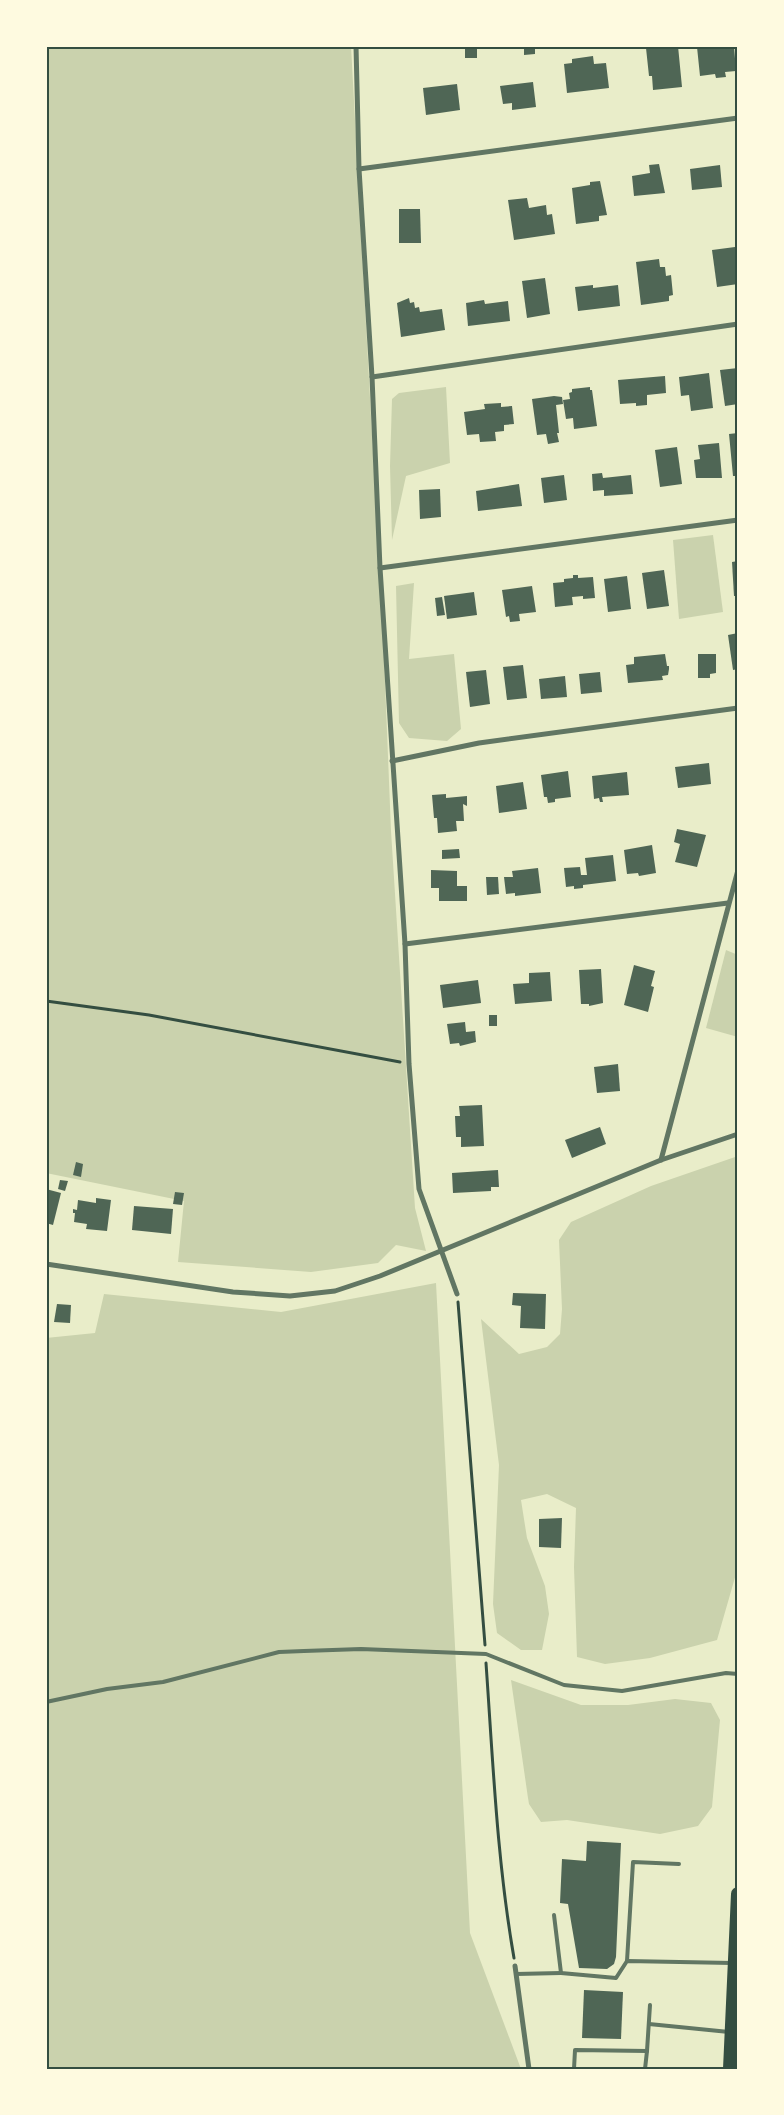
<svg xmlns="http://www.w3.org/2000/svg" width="784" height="2115" font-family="'Archivo Narrow',sans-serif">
<rect width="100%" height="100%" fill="#e9edc9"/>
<g fill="#cad2ad">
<path d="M46 46H351L384 657 391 831 415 1208 426 1251 396 1245 378 1263 311 1272 178 1262 184 1201 46 1173Z"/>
<path d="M446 387 450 463 406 476 392 540 390 466 392 399 399 393Z"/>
<path d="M713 535 723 612 679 619 673 540Z"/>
<path d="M414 583 409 659 454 654 461 729 447 741 409 738 399 723 396 586Z"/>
<path d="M726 950 738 955V1037L706 1028Z"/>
<path d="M738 1156V1567L717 1640 650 1658 605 1664 577 1657 574 1567 576 1508 547 1494 521 1500 527 1538 545 1586 549 1614 542 1650H521L497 1633 493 1604 499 1465 481 1319 519 1354 547 1347 560 1334 562 1309 559 1240 571 1222 651 1186Z"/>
<path d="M436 1283 470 1933 521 2069H46V1338L95 1333 104 1294 281 1312Z"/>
<path d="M511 1680 581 1705H628L675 1699 711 1703 720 1720 712 1807 698 1826 660 1834 567 1820 541 1822 529 1804 528 1798Z"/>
</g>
<g fill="#4f6655">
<path d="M524 46H535V54L524 55Z"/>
<path d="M661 46H678L682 87 653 90 652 76H649L646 48Z"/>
<path d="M734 46 736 71 725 72 726 77 716 78 715 74 700 76 697 47Z"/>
<rect x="465" y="48" width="12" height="10"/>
<path d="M593 56 594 64 606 63 609 88 567 93 564 64 572 63V59Z"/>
<path d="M533 82 536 107 512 110V103L503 104 500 86Z"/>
<path d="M457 84 460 110 426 115 423 88Z"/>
<path d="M659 164 665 193 634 196 632 176 650 173 649 165Z"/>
<path d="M720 165 722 187 692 190 690 169Z"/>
<path d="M600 181 607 215 599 216V221L576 224 572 188 590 185V182Z"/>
<path d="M527 198 529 208 546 205 547 215 552 214 555 234 514 240 508 200Z"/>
<path d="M399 209H420L421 243H399Z"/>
<path d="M735 247 738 284 717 287 712 250Z"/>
<path d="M659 259 660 267H665L666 276 671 275 673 295 669 296V301L641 305 636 262Z"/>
<path d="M545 278 550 314 527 318 522 281Z"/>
<path d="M593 285V288L618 285 620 306 578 311 575 287Z"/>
<path d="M409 298 410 303 414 302 415 308 419 307 420 312 442 309 445 330 401 337 397 303Z"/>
<path d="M484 300 485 304 508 301 510 321 468 326 466 303Z"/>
<path d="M738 368V404L725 406 720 370Z"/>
<path d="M709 373 713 408 691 411 689 395 681 396 679 377Z"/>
<path d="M665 376 666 393 647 395V405L636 406V403L620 404 618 380Z"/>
<path d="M590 387V390H592L597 426 574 429 573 418 566 419 563 400 570 399 569 393 572 392V389Z"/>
<path d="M554 396 562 397 563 404 556 405 559 433H557L559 442 548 444 546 434 537 435 532 399Z"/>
<path d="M501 403V407L512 406 514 424 504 425V431L495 432 496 441 480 442 479 434 467 435 464 412 485 409 484 404Z"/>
<path d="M738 433V478H736V476H733L729 434Z"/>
<path d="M719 443 722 478H696L694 460 700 459 698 445Z"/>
<path d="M677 447 682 484 660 487 655 450Z"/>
<path d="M602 473 603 478 631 475 633 494 604 496V490L593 491 592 474Z"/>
<path d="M564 475 567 500 544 503 541 478Z"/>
<path d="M519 484 522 506 478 511 476 491Z"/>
<path d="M440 489 441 517 420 519 419 490Z"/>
<path d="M738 561V596H734L732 562Z"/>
<path d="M664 570 669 606 647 609 642 573Z"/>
<path d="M573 575H578V578L593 577 595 598 583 599V596L572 597 573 605 555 607 553 583 564 582V579L573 578Z"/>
<path d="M627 576 631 609 608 612 604 579Z"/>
<path d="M532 586 536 612 519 614 520 621 510 622 509 616 506 617 502 590Z"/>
<path d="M474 592 477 615 447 619 444 596Z"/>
<path d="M442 597 445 615 437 616 435 598Z"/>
<path d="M738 633V669L733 670 728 635Z"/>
<path d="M665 654 667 666H669V669L668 675 662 676 663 680 628 683 626 665 634 664V657Z"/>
<path d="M698 654H716V673L710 674V678H698Z"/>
<path d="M523 665 527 698 507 700 503 667Z"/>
<path d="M486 670 490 704 470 707 466 672Z"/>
<path d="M600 672 602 692 581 694 579 674Z"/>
<path d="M565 676 567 697 541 699 539 679Z"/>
<path d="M709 763 711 784 678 788 675 767Z"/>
<path d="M568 771 571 797 555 799V802L548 803 547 797H544L541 775Z"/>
<path d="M627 772 629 795 602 797 603 802H600L599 798 594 799 592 776Z"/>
<path d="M523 782 527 809 499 813 496 786Z"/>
<path d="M446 794V798L467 796V806L463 804 464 821H456L457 831 438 833 437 818H434L432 795Z"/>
<path d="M677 829 706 835 697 867 675 862 680 844 674 842Z"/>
<path d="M652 845 656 873 639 876 638 873 627 874 624 850Z"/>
<path d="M459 849 460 858 442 859V850Z"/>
<path d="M613 855 616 881 583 885V888L574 889V886L566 887 564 868 580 867 581 875H587L585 858Z"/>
<path d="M538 868 541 893 515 896V893L506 894 504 877H513L512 871Z"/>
<path d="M431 870 457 871V886H467V901H439V888H431Z"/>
<path d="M486 877H498L499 894 487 895Z"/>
<path d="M634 965 655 971 651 986 654 987 648 1012 624 1005Z"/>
<path d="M601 969 603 1003 589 1006V1004H581L579 970Z"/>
<path d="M550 972 552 1001 515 1004 513 984 529 983V973Z"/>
<path d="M478 980 481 1003 443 1008 440 985Z"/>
<rect x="489" y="1015" width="8" height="11"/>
<path d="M465 1022 466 1032 475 1031 476 1042 460 1046 459 1043 450 1044 447 1024Z"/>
<path d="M618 1064 620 1091 597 1093 594 1067Z"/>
<path d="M482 1105 484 1146 461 1147V1137H456L455 1116H460L459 1106Z"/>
<path d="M600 1127 606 1144 572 1158 565 1140Z"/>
<path d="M76 1162 83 1164 81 1177 73 1175Z"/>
<path d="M498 1170 499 1187H491V1191L453 1193 452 1173Z"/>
<path d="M60 1180 68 1181 65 1191 58 1189Z"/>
<path d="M46 1189 61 1193 53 1225 46 1223Z"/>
<path d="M175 1192 184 1193 182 1205 173 1204Z"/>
<path d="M96 1198 111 1200 107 1231 86 1229 87 1224 74 1222 75 1213H73V1209L77 1210 78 1200 96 1203Z"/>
<path d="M134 1206 173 1209 171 1234 132 1230Z"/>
<path d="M513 1293 546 1294 545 1329 520 1328 521 1306 512 1305Z"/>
<path d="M57 1304 71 1305 70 1323 54 1322Z"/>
<path d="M562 1518 561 1548 539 1547V1519Z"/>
<path d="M587 1841 621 1843 616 1957 614 1964 607 1969 579 1968 568 1904 560 1903 562 1859 586 1861Z"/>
<path d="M584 1990 623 1992 621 2039 582 2038Z"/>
</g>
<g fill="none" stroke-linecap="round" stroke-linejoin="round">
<g stroke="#344e41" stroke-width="3">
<path d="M46 1001 149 1015 400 1062"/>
<path d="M458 1302 485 1645"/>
<path d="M486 1663C493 1762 497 1861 514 1958"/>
</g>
<g stroke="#617663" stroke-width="4">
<path d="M46 1702 107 1689 163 1682 279 1652 304 1651 361 1649 486 1654 564 1685 622 1691 726 1673 738 1674"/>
<path d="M554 1915 561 1973 616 1978 627 1961 732 1963"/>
<path d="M627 1961 633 1862 679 1864"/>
<path d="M516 1974 561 1973"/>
<path d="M649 2024 729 2032"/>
<path d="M647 2051 650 2005"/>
<path d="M574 2069 575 2050 647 2051 645 2069"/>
</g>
<g stroke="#617663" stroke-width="5">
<path d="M356 46 359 169 372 377 380 568 405 944 409 1064 419 1189 457 1294"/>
<path d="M359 169 738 118"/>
<path d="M372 377 738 324"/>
<path d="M380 568 738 520"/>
<path d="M392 761 479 743 738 708"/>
<path d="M405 944 728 903"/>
<path d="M661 1160 738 870"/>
<path d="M46 1264 233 1292 290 1296 335 1291 380 1276 661 1160 738 1134"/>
<path d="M515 1966 529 2069"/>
</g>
<path stroke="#344e41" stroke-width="14" d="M730 2069 738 1894"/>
</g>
<rect width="784" height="2115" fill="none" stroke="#fefae0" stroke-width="95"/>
<rect x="48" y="48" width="688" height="2020" fill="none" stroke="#344e41" stroke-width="2"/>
</svg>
